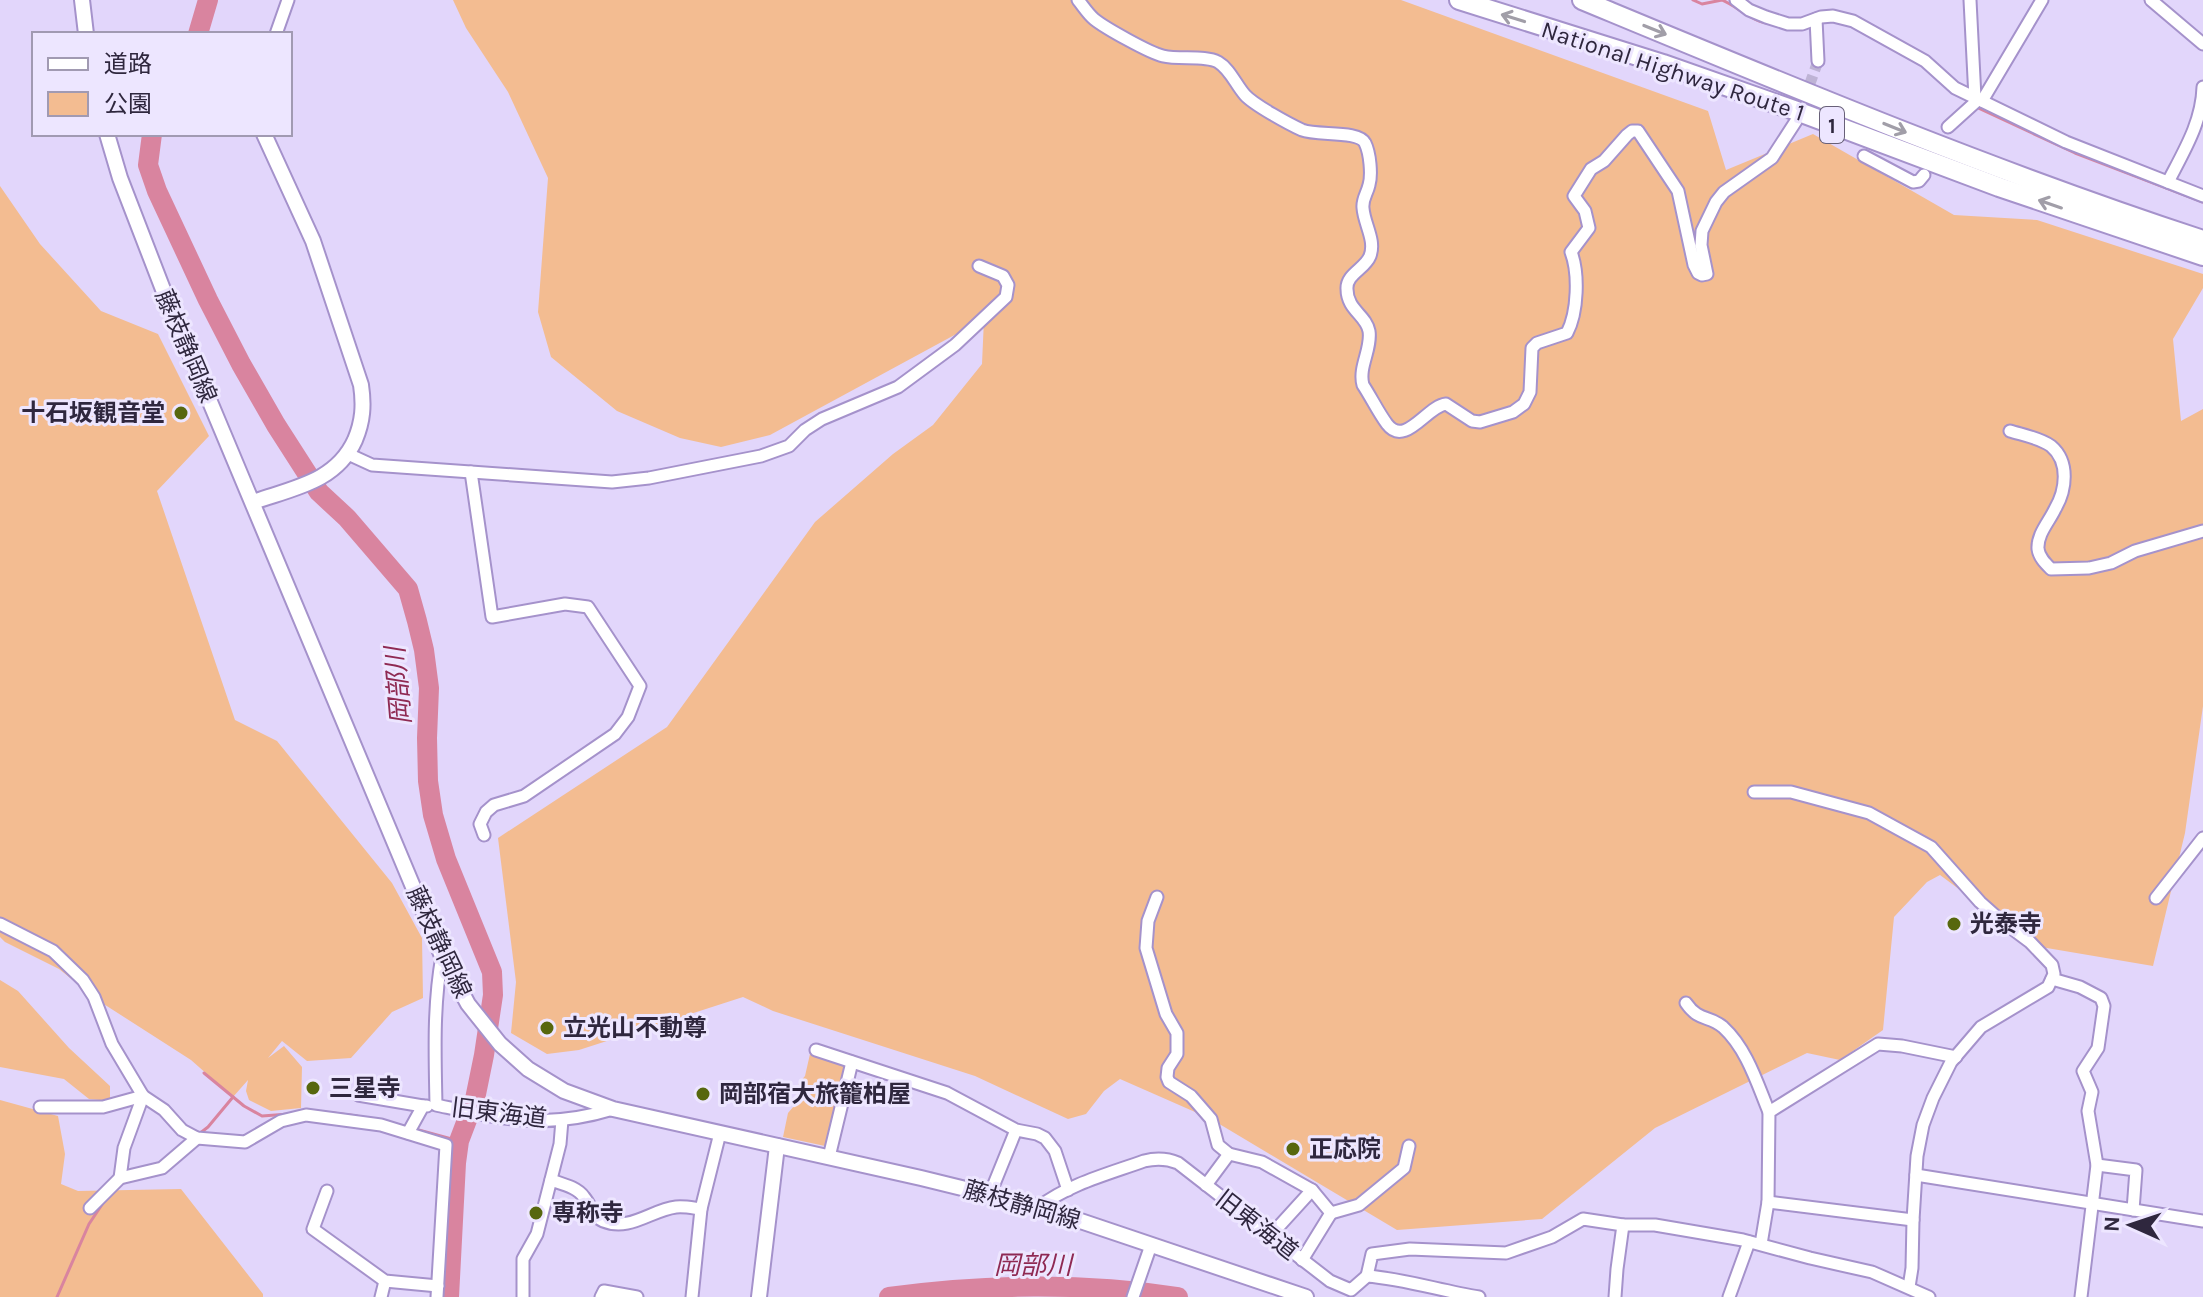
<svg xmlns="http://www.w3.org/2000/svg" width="2203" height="1297" font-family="Karla,'Noto Sans JP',sans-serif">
<rect width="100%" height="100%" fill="#e2d6fb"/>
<g fill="#f3bc91">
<path d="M453 0H1401L1708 111 1726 170 1813 134 1954 215 2037 220 2203 274V288L2173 339 2181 421 2203 409V706L2185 833 2153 966 2035 946 1940 875 1927 882 1894 917 1883 1030 1840 1060 1807 1053 1655 1128 1542 1219 1397 1230 1211 1119 1120 1079 1104 1091 1086 1114 1068 1119 975 1076 773 1011 743 997 579 1050 547 1054 511 1033 516 982 498 838 667 727 815 522 893 454 933 425 982 364 984 319 770 435 721 447 680 438 617 411 551 357 538 312 548 178 508 92 466 28Z"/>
<path d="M0 186 40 244 101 311 158 334 209 436 157 491 235 720 277 741 392 883 422 938 423 998 392 1012 351 1058 307 1061 282 1041 268 1058 284 1046 302 1067 301 1108 271 1111 249 1100 246 1091 248 1080 233 1097 191 1060 99 1001 59 969 5 942 0 937Z"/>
<path d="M0 980 18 991 69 1048 110 1086V1101L89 1099 64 1079 0 1067Z"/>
<path d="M810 1054 846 1063 825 1146 783 1137 788 1113 794 1106 799 1083 805 1076Z"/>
<path d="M0 1100 58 1116 65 1154 61 1184 78 1191 181 1189 263 1294V1297H0Z"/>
</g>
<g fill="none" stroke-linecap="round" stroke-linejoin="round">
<g stroke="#d9849f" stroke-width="3">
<path d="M1693 0 1702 4 1722 0C1740 8 1753 23 1773 24"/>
<path d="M1976 107 2075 153 2203 202"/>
<path d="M204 1073 244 1106 262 1116 289 1114"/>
<path d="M333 1113 357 1116"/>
<path d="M415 1129 459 1141"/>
<path d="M199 1134 208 1127 233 1097"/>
<path d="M57 1297 89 1224 105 1200"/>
</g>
<g stroke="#d9849f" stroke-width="20">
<path d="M198 34 208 0"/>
<path d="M152 134 148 165 157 191 208 300 241 364 276 425 319 492 347 518 408 589 417 621 424 650 429 688 427 738 428 781 433 815 446 859 492 972 493 995 484 1055 475 1099 459 1141 456 1163 449 1297"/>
<path d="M889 1297C982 1284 1085 1282 1178 1297"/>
</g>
<path stroke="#beb3d5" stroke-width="11" stroke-dasharray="11 5.5" stroke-linecap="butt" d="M1798 117 1818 61"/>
<defs>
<g id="minor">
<path d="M1078 0C1083 6 1088 14 1094 19 1105 28 1150 53 1163 56 1179 60 1205 55 1218 62 1230 69 1236 85 1245 95 1254 105 1289 124 1302 130 1317 136 1359 130 1365 143 1370 153 1372 175 1369 185 1367 194 1362 199 1363 208 1364 224 1376 240 1370 256 1365 269 1346 274 1347 289 1347 310 1366 315 1369 331 1372 349 1358 367 1363 385 1371 397 1378 412 1387 424 1405 448 1427 406 1446 404L1472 421 1480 422 1513 412 1524 404 1530 392 1532 348 1537 343 1567 333C1578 312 1579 273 1571 252L1589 228 1585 211 1574 196 1591 169 1604 161 1627 135 1632 131H1638L1678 191 1694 265 1698 273 1702 275 1707 274 1701 245 1702 231 1716 202 1724 192 1772 158 1796 121"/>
<path d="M1736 0 1749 10 1766 17 1788 24H1802L1821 17 1833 16 1853 21 1925 61 1955 88 2066 142 2203 196"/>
<path d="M1970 0 1975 98"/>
<path d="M2151 0 2203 44"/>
<path d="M1816 19 1818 61"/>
<path d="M276 34 288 0"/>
<path d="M1982 101 2042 0"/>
<path d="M1948 127 1979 99"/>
<path d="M1864 156 1913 182 1919 181 1924 175"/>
<path d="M2168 182C2184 151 2202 122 2203 87"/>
<path d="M2010 431C2023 435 2040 438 2051 446 2070 462 2066 490 2055 509 2049 522 2037 534 2038 549 2039 557 2045 563 2051 569L2089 568 2111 563 2135 551 2203 531"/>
<path d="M348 454 372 465 612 482 649 478 761 456 789 446 805 430 822 419 898 387 955 345 1006 297 1008 285 1003 276 979 266"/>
<path d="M471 472 492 617 565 604 588 607 640 686 628 717 615 734 524 796 494 805 486 812 480 824 484 835"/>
<path d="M1754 792H1791L1869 813 1931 847 1980 902 1998 918 2030 942 2052 965 2054 974 2048 987 1981 1027 1951 1062 1933 1098 1923 1125 1917 1156 1913 1220 1912 1268 1909 1287"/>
<path d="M1157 897 1148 921 1146 948 1166 1014 1177 1033V1054L1168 1068 1167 1077 1169 1082 1191 1096 1211 1119 1218 1145 1229 1154 1262 1162 1312 1190 1331 1213 1359 1205 1404 1168 1409 1146"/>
<path d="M2156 898 2203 838"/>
<path d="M0 924 53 951 83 980 94 997 112 1044 143 1096 164 1110 182 1130 197 1138 245 1142 281 1121 306 1115 381 1125 446 1145 437 1297"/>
<path d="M442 956C433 1006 435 1055 436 1105 503 1119 545 1130 613 1109"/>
<path d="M2052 979 2080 987 2101 998 2104 1006 2098 1048 2083 1071 2092 1092 2088 1111 2097 1165 2081 1297"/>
<path d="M1686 1003C1699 1022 1709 1015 1723 1027 1747 1049 1757 1083 1769 1112"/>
<path d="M816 1050 947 1093 1016 1130 1037 1134 1045 1138 1055 1151 1068 1190"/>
<path d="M358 1095 423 1106"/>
<path d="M40 1107H103L143 1096"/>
<path d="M408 1133 423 1106H427"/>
<path d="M829 1157 852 1062"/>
<path d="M2097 1165 2136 1170 2133 1210"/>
<path d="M1916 1175 2203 1221"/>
<path d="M120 1178 124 1148 143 1096"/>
<path d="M551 1180C562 1184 577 1187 584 1197 591 1205 593 1217 603 1221 630 1232 651 1210 676 1207 684 1206 693 1208 701 1209"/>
<path d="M1206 1185 1229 1154"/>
<path d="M327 1191 313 1229 385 1281 438 1286"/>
<path d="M990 1194 1016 1130"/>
<path d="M1768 1202 1913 1220"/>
<path d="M1039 1207C1069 1184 1108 1174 1144 1161 1156 1158 1166 1158 1178 1163L1330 1281 1351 1290 1367 1276C1405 1279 1441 1291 1479 1297"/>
<path d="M90 1208 120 1178 162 1168 197 1138"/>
<path d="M1271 1235 1312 1190"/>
<path d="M1761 1244 1768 1202 1769 1112 1878 1044 1902 1046 1956 1057"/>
<path d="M1302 1260 1331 1213"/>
<path d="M1367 1276 1372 1254 1410 1249 1506 1253 1552 1237 1583 1219 1623 1225H1655L1743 1240 1810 1258 1872 1272 1929 1297"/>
<path d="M381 1297 385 1281"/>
<path d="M523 1297V1259L537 1234 560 1144 562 1120"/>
<path d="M601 1297 604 1291 637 1297"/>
<path d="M692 1297 701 1209 720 1133"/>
<path d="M1133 1297 1151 1245"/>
<path d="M1615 1297 1617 1269 1623 1225"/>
<path d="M1729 1297 1749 1242"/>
</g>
<path id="tertiary" d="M253 502C293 488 336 482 355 440 363 421 364 405 361 385L313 241 264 134"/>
<g id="secondary">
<path d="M82 0 86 34"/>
<path d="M107 134 120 178 164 292 442 956 468 1004 500 1044 528 1069 564 1091 613 1109 921 1178 1039 1207 1306 1297"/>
<path d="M759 1297 777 1146"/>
</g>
<g id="trunk">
<path d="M1459 0 1663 64 1794 110 1999 187 2203 256"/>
<path d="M1582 0C1787 85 1992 171 2203 240"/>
</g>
</defs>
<use href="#minor" stroke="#a592cb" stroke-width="15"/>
<use href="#tertiary" stroke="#a592cb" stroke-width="18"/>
<use href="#secondary" stroke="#a592cb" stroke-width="18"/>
<use href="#trunk" stroke="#a592cb" stroke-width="22"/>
<use href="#minor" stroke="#fff" stroke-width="11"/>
<use href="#tertiary" stroke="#fff" stroke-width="14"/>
<use href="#secondary" stroke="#fff" stroke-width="14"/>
<use href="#trunk" stroke="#fff" stroke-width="18"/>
</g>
<defs><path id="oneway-shaft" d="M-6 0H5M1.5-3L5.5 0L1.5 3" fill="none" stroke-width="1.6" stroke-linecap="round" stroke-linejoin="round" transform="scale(2)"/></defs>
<g stroke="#a19ea8">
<use href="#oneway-shaft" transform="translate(1513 18) rotate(-163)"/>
<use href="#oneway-shaft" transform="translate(1655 30) rotate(22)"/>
<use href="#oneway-shaft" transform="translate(1895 128) rotate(22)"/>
<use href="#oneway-shaft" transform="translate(2050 204) rotate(-161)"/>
</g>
<g fill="#57670e" stroke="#ede6ff" stroke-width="3">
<circle cx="181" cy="413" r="8"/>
<circle cx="1954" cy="924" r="8"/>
<circle cx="547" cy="1028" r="8"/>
<circle cx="313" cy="1088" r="8"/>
<circle cx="703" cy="1094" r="8"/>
<circle cx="1293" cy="1149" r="8"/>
<circle cx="536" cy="1213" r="8"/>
</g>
<g text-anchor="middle" stroke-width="6" stroke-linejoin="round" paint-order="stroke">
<rect fill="#ede6ff" stroke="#686078" stroke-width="2" x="1820" y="107" width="24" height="36" rx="6"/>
<g font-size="22" font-weight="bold" fill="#2f273e">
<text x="1832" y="133">1</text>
</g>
<g font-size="24" fill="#2f273e" stroke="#ede6ff">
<text transform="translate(1673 71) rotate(18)" y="8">National Highway Route 1</text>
<text transform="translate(186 346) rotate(67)" y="8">藤枝静岡線</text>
<text transform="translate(439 942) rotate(65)" y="8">藤枝静岡線</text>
<text transform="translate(499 1113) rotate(7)" y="8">旧東海道</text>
<text transform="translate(1022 1205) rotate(16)" y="8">藤枝静岡線</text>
<text transform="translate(1257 1225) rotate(38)" y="8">旧東海道</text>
</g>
<g font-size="24" font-weight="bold" fill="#2f273e" stroke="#ede6ff" text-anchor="start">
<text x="165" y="421" text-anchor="end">十石坂観音堂</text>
<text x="1970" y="932">光泰寺</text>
<text x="563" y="1036">立光山不動尊</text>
<text x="329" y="1096">三星寺</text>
<text x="719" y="1102">岡部宿大旅籠柏屋</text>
<text x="1309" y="1157">正応院</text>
<text x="552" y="1221">専称寺</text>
</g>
<g font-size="26" font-style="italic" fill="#8f2a53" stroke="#ede6ff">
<text transform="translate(398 686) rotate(-95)" y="9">岡部川</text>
<text x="1033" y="1274">岡部川</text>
</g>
</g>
<rect x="32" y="32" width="260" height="104" fill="#ede6ff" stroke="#a19ab2" stroke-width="2"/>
<rect x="48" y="58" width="40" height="12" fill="#ffffff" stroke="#a19ab2" stroke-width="2"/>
<text x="104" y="72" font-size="24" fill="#2f273e">道路</text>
<rect x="48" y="92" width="40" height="24" fill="#f3bc91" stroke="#a19ab2" stroke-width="2"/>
<text x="104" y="112" font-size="24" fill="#2f273e">公園</text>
<g transform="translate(2131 1225) rotate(273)" stroke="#ede6ff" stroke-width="6" paint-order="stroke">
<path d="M0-6L14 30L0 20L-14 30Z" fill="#2f273e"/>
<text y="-12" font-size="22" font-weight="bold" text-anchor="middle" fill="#2f273e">N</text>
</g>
</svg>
